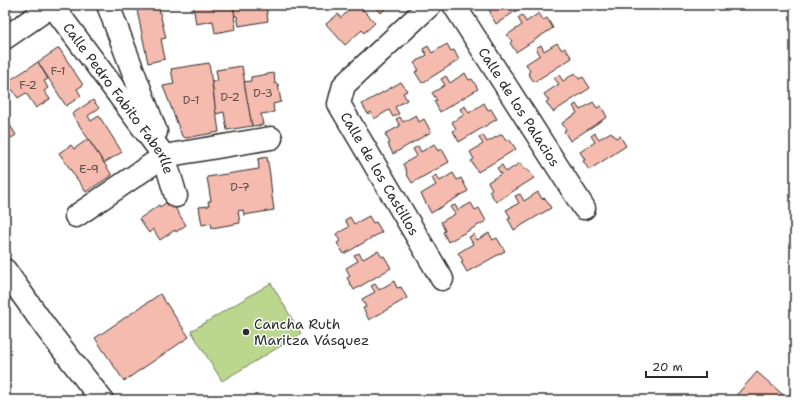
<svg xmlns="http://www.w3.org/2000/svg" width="800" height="405" font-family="'Shantell Sans',sans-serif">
<rect width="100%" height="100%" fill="#fff"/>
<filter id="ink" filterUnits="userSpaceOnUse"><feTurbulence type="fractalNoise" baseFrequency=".025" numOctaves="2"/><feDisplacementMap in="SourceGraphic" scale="8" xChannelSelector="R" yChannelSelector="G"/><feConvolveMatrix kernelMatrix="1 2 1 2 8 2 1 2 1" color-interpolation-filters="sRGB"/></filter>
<g filter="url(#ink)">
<path fill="#bbd68d" stroke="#73805c" d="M271 283 301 334 222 381 191 331Z"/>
<g fill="#f5bbae" stroke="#2b2b2b">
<path d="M5 5H16L6 12Z"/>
<path d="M136 5H158L166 38 161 39 165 59 148 63Z"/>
<path d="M193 5H233L235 16 234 17 236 29 215 33 213 21 196 24Z"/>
<path d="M233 5H266L268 21 239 26 237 16H235Z"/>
<path d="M346 5H359L375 23 364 33 362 30 345 45 326 24 338 14 341 18 350 9Z"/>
<path d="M374 5H389L381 13Z"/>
<path d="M490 5H525L496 24 490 14 491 13 487 7Z"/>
<path d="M539 13 543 20 547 18 553 28 516 52 510 43 512 41 507 35 522 25 518 18 522 15 526 22Z"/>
<path d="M557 43 562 50 565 48 572 58 534 82 528 73 530 71 526 64 540 55 536 48 541 45 544 51Z"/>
<path d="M447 44 451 51 454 50 459 60 422 83 415 72 419 70 414 63 427 55 423 49 428 46 432 53Z"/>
<path d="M59 48 83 85 77 89 81 96 66 106 38 62Z"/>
<path d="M38 62 48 79 44 81 48 88 44 91 50 99 36 108 26 93 18 98 7 82Z"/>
<path d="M209 63 219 132 186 138 182 136 163 86 174 84 171 69Z"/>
<path d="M242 66 252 126 227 130 224 112 216 114 212 81H218L216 70Z"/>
<path d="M274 73 275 84H278L281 102 273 104 274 112 261 114 263 125 252 126 244 82 251 81V77Z"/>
<path d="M465 73 469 80 472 79 478 89 440 112 434 101 437 100 432 93 445 85 441 79 446 76 450 83Z"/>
<path d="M575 73 579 79 583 77 590 88 553 112 546 102 549 101 544 94 559 84 554 78 559 75 563 81Z"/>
<path d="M401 82 407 91 403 93 407 100 395 107 399 114 393 117 389 110 374 119 371 112 368 114 362 104Z"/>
<path d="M93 100 99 108 88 116 91 121 99 116 122 152 104 163 72 114Z"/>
<path d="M593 102 597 108 601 106 607 117 570 141 564 131 566 130 562 123 577 113 573 106 576 104 580 110Z"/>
<path d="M484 103 488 110 491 109 497 119 459 142 453 131 456 129 452 122 464 115 460 109 465 106 469 113Z"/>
<path d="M416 115 419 122 424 119 431 132 393 154 388 144 390 143 385 134 400 126 396 119 400 117 403 122Z"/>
<path d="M5 117 16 135 5 142Z"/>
<path d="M611 132 616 138 620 136 626 146 589 170 583 161 585 160 580 152 595 142 591 136 595 133 599 139Z"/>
<path d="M502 134 506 141 509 139 516 149 478 172 471 161 474 159 470 152 483 144 479 138 483 135 487 142Z"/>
<path d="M88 139 112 175 86 192 59 153 71 145 74 149Z"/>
<path d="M434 144 438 151 442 149 449 162 412 183 406 173 407 172 403 164 417 156 413 149 418 146 421 152Z"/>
<path d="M267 157 270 175 272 196 274 210 244 215 243 210 238 211 240 223 212 228 211 223 202 225 199 207 209 206 208 201H211L207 177 259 169 258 159Z"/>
<path d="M520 163 525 170 527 168 534 178 496 202 489 191 492 189 488 182 501 174 497 168 502 165 506 172Z"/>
<path d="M453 173 457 180 461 178 468 191 431 213 421 194 436 185 432 178 436 175 440 181Z"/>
<path d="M538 192 542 199 545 198 551 208 514 230 508 219 511 218 506 210 519 203 515 196 520 194 524 201Z"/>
<path d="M170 200 186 225 176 232 175 230 160 240 153 229 149 233 139 219 159 205 160 207Z"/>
<path d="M471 203 475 210 479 208 486 221 448 242 443 232 445 231 441 222 455 214 450 207 455 205 458 210Z"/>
<path d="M369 216 373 223 376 222 382 232 344 254 337 243 340 241 336 234 349 227 345 220 350 217 354 224Z"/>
<path d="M489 233 493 240 497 238 505 251 467 272 461 262 463 261 458 253 473 244 469 237 474 234 477 240Z"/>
<path d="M378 251 382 257 384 256 391 268 354 290 347 278 350 276 346 268 358 261 354 255 359 253 363 259Z"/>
<path d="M394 281 397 288 401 287 407 298 369 320 363 308 366 307 362 299 375 292 371 286 375 284 379 290Z"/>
<path d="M160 294 189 337 124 381 95 338Z"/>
<path d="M757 372 789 400H732Z"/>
</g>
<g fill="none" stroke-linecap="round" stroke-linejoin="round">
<defs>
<g id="minor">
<path id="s1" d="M52 5 164 156 176 196"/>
<path d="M108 5 156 132"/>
<path id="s2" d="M430 5 344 85 339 104 442 279"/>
<path id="s3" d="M454 5 584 208"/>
<path d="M5 38 53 5"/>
<path d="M76 216 164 156 271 138"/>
<path d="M5 270 46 328 102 400"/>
</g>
</defs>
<use href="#minor" stroke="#2b2b2b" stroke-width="25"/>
<use href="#minor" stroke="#fff" stroke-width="22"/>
</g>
</g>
<circle fill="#2b2b2b" stroke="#fff" stroke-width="1.5" cx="246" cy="332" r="4"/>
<g text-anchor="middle" stroke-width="3" stroke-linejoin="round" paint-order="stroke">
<g font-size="12" fill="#5e4f4c">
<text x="58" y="75">F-1</text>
<text x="28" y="89">F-2</text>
<text x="263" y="97">D-3</text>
<text x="230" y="101">D-2</text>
<text x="191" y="104">D-1</text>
<text x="89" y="173">E-9</text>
<text x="240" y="191">D-7</text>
</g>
<g font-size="14" fill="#2b2b2b" stroke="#fff">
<text dy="5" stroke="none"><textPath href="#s1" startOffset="115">Calle Pedro Fabito Faberlle</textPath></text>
<text dy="5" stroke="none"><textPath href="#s3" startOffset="121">Calle de los Palacios</textPath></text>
<text dy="5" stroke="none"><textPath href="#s2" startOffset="218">Calle de los Castillos</textPath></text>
</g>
<g font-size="14" fill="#2b2b2b" stroke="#fff" text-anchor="start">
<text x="254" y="329">Cancha Ruth<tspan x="254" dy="16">Maritza Vásquez</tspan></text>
</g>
</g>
<rect width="800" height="405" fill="none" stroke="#fff" stroke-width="20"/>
<rect x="10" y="10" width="780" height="385" fill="none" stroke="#2b2b2b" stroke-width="1.5" filter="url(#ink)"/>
<path d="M646 371v6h61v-6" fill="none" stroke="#2b2b2b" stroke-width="2"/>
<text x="652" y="371" font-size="12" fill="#2b2b2b" stroke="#ffffff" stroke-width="3" paint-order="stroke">20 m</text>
</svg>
